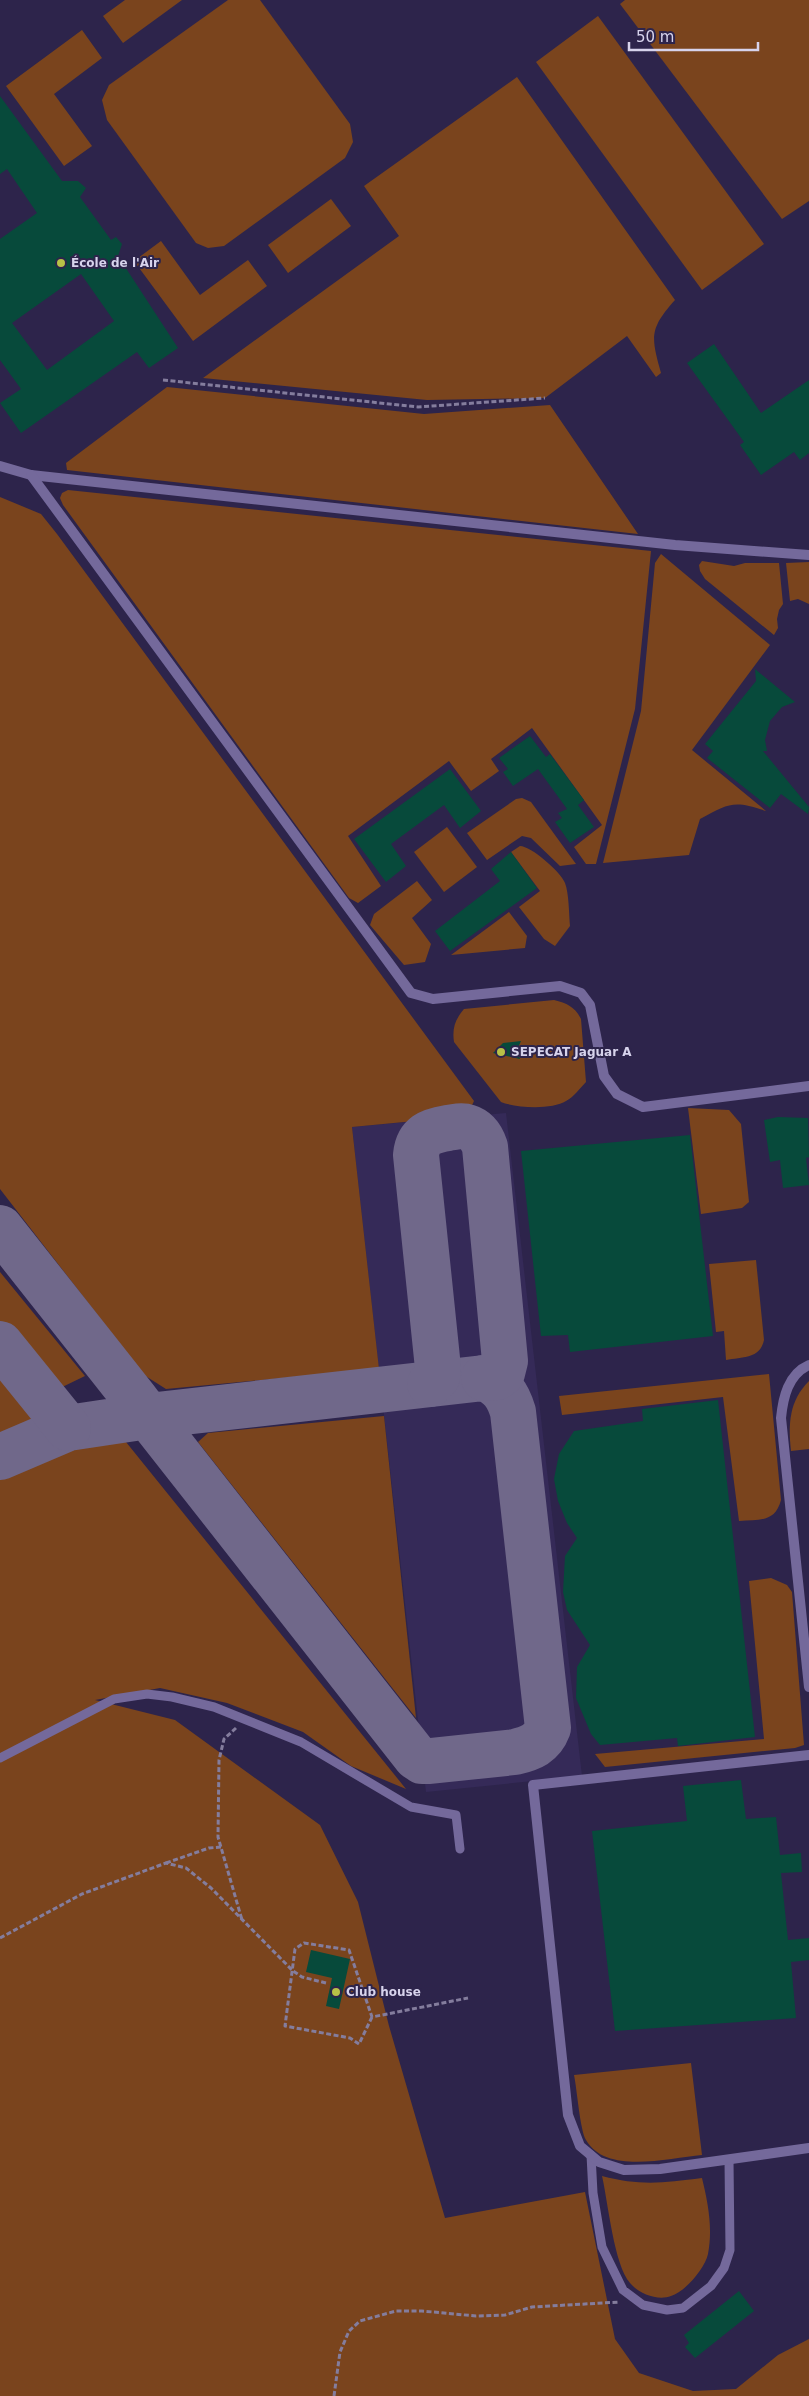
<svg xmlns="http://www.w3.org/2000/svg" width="809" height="2396" font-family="'DejaVu Sans',sans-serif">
<rect width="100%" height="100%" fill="#2d244b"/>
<path fill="#352a58" d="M506 1113 582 1776 426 1792 352 1127Z"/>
<g fill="#7a441d">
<path d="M125 0H182L123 43 103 16Z"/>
<path d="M228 0H260L350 124 353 142 345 158 224 246 208 248 196 243 107 120 102 100 109 85Z"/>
<path d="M625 0H809V201L782 219 620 4Z"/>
<path d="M598 16 764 244 702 290 536 62Z"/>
<path d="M82 30 102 58 54 94 92 146 64 166 6 86Z"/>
<path d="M517 77 675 300C649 329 651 337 661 373L656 377 627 336 545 398 427 400 203 378 399 236 364 186Z"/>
<path d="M331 199 351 226 288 273 268 245Z"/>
<path d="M161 241 200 295 248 260 267 286 193 341 134 261Z"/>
<path d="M167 387 424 414 550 405 638 534 67 470 66 463Z"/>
<path d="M68 490 651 551 635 709 596 864H586L574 847 602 825 532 728 491 759 499 771 471 791 449 761 348 836 381 886 358 903 349 898 63 505 60 498 62 493Z"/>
<path d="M0 497 41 514 57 534 474 1101 467 1116 352 1127 379 1369 166 1389 144 1375 0 1189Z"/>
<path d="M661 554 770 645 692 750 766 811C734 800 729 803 700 819L689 855 603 863 641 711 655 563Z"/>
<path d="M702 561 734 566 745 563H779L783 604 779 610 777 619 778 628 774 635 705 579 700 571 699 565Z"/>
<path d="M809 562V604L798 599 790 601 786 563Z"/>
<path d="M522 798 531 802 576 864 560 866 531 838 522 836 487 860 467 833 516 799Z"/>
<path d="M447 827 477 867 444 892 414 852Z"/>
<path d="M520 846C531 846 561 872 565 883 569 893 569 915 570 926L555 946 544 939 519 907 540 891 511 852Z"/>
<path d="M417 881 432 900 412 918 431 944 425 962 404 965 370 925 374 914Z"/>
<path d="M509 912 527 936 525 948 451 955Z"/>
<path d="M554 1000C567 1003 575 1007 581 1019L586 1082C580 1088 574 1097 566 1101 552 1110 516 1108 501 1102L454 1042C452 1028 455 1020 464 1009Z"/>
<path d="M688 1108 729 1110 741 1124 749 1202 742 1208 701 1214Z"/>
<path d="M756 1260 764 1340C760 1359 742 1357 726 1360L724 1331 716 1332 709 1264Z"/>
<path d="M0 1272 85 1376 54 1391 81 1447 126 1442 406 1789 351 1766 303 1732 227 1703 160 1688 95 1700 175 1720 320 1825 358 1902 389 2026 445 2218 585 2192 615 2339 639 2373 693 2391 736 2389 778 2355 809 2339V2396H0Z"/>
<path d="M769 1374 781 1500C775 1523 759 1519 739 1521L723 1397 562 1415 559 1396Z"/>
<path d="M809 1381V1449L791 1451C788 1424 789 1401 809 1381Z"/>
<path d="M384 1416 416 1718 198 1442 208 1433Z"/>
<path d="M771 1578 787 1585 792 1592 804 1745 795 1748 605 1767 595 1754 764 1739 749 1581Z"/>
<path d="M691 2063 702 2155C668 2158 606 2175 586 2140 580 2130 577 2089 574 2075Z"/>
<path d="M602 2176C640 2186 663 2183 702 2178 708 2203 713 2228 708 2254 705 2268 685 2292 671 2296 658 2301 639 2294 630 2283 614 2265 608 2202 602 2176Z"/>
</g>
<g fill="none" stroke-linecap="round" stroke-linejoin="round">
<g stroke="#70688a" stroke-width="46">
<path d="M0 1228 136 1400 148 1416 416 1757 422 1761H430L515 1752C531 1748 542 1744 548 1728L513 1412C508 1395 501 1385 484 1378L148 1416 68 1428 0 1457"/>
<path d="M0 1344 68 1428"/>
<path d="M430 1384 437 1377 438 1368 416 1155C418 1135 430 1131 448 1128 453 1127 462 1125 467 1127 477 1130 482 1138 485 1147L505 1361 502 1373 497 1377 484 1378"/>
</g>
</g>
<g fill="#074a3b" fill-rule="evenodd">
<path d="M0 96 62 181H78L86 188 80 197 111 240 116 237 122 244 118 256 178 348 149 368 137 352 21 433 0 403 21 389 0 360V239L37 213 7 169 0 174ZM81 274 114 321 47 370 12 323Z"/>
<path d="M714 344 761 413 809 380V453L800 460 794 452 761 475 740 445 744 442 687 363Z"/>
<path d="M755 669 795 702 782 707 770 721 765 740 767 751H763L809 807 808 814 781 794 770 808 707 758 713 751 705 744 756 681Z"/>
<path d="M530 736 546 757 550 754 584 800 578 805 594 827 570 843 555 822 562 818 558 813 567 809 538 769 513 786 503 772 508 769 499 758Z"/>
<path d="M450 769 481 811 460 828 444 805 391 844 406 866 386 882 354 839Z"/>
<path d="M511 852 537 888 450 951 435 931 500 881 491 869Z"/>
<path d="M521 1041 517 1050 520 1059 493 1053 503 1043Z"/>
<path d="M778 1117 808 1118 809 1157 806 1158 809 1185 783 1188 780 1160 770 1162 764 1120Z"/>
<path d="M690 1135 713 1336 570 1352 568 1335 541 1336 521 1151Z"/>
<path d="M718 1400 755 1737 678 1746 677 1738 600 1745 591 1734 576 1698 577 1667 590 1645 567 1610 563 1592 565 1556 577 1538 567 1523 558 1501 554 1479 559 1454 574 1431 643 1421 642 1409Z"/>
<path d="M741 1780 746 1819 776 1817 780 1855 801 1853 802 1872 781 1873 788 1940 809 1938V1960L791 1962 796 2018 615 2031 592 1831 687 1821 683 1786Z"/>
<path d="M311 1950 350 1959 339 2009 326 2006 332 1978 306 1972Z"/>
<path d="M739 2291 754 2311 695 2358 685 2347 689 2343 684 2335Z"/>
</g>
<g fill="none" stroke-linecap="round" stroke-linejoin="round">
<g stroke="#847d9d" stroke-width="3" stroke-dasharray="5 2.5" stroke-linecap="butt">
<path d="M163 380 418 407 545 398"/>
<path d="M236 1728 224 1739 219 1760 218 1837 242 1920"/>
<path d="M166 1863 209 1848 221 1847"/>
<path d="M0 1938 82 1894 166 1863 186 1868 211 1888 293 1971 302 1977 326 1983"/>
<path d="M372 2017 359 2044 350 2038 285 2026 295 1949 304 1943 349 1950 372 2017 468 1998"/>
<path d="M334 2396 340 2352 349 2331 360 2321 396 2311H422L476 2316 505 2315 532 2307 620 2302"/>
</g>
<g stroke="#74699b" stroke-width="9">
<path d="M0 1758 114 1699 147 1694 172 1697 214 1707 301 1742 411 1807 456 1815 460 1849"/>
<path d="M591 2155 593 2193 602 2247 623 2290 643 2305 667 2310 683 2308 711 2286 724 2268 730 2250 729 2160"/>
</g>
<g stroke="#74699b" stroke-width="10">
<path d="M0 466 31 475 675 545 809 555"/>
<path d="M31 475 411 993 433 999 560 986 581 993 590 1005 604 1076 617 1094 643 1107 809 1086"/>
<path d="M809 1365C788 1374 783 1398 781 1418L809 1687"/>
<path d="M809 1755 533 1785 568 2115 580 2146 599 2162 624 2170 660 2169 809 2148"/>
</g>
</g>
<g fill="#b8c147" stroke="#2d244b" stroke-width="2">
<circle cx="61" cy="263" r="5"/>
<circle cx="501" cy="1052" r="5"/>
<circle cx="336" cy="1992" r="5"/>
</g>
<g text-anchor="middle" stroke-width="4" stroke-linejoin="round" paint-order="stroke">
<g font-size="12" font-weight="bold" fill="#d7d3ec" stroke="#2d244b" text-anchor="start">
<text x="71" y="267">École de l'Air</text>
<text x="511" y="1056">SEPECAT Jaguar A</text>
<text x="346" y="1996">Club house</text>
</g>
</g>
<path d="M629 42v8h129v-8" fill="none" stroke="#d7d3ec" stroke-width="2.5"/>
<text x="636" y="42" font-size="15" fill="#d7d3ec" stroke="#2d244b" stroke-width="4" paint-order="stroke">50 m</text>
</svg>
